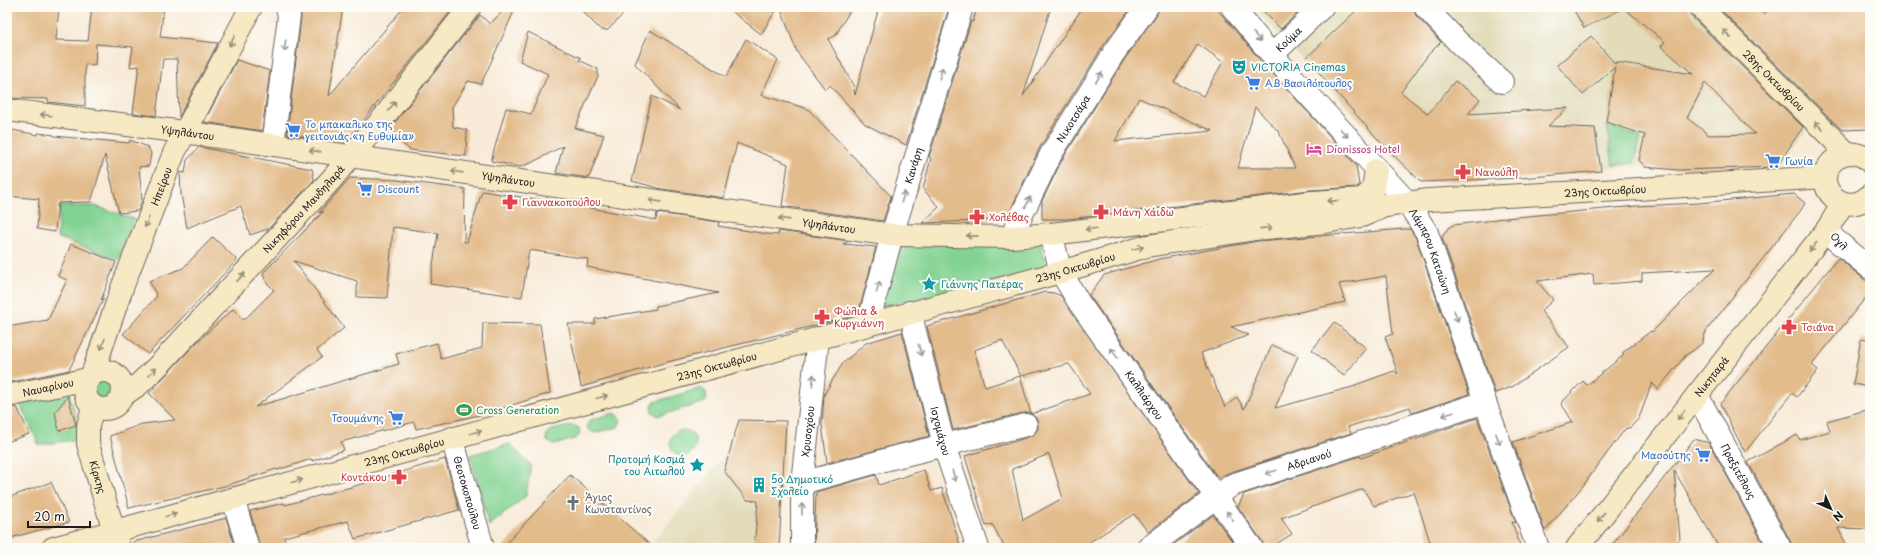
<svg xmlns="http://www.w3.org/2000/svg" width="1877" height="555" font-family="'Playpen Sans',sans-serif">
<rect width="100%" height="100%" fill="#fdfcf7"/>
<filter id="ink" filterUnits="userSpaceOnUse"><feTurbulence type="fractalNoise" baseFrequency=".025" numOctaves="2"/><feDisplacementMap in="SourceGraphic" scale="8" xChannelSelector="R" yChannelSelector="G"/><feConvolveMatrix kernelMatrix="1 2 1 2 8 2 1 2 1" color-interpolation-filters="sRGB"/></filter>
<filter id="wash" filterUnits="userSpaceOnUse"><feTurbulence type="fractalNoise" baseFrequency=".012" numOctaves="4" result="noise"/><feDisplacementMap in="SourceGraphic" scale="16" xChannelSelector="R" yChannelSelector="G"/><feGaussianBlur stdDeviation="0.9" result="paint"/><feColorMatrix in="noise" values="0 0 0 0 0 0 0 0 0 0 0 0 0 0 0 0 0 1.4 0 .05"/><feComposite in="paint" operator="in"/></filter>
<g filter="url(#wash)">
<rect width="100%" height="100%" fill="#f8ebd8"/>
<g fill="#e2dcba">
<path d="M1254 7H1870V126L1867 130 1842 133 1809 126 1782 164H1676L1413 179Z"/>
<path d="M739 420 786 421 779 548H648L731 447Z"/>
</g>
<g fill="#83d393" stroke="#507858">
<path d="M1607 125 1641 137 1634 163 1613 165Z"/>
<path d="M60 206H95L134 219 118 260 57 237Z"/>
<path d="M895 242H1042L1046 270 879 307Z"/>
<circle cx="105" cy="390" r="12"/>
<path d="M701 388 706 392 707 399 705 402 658 416 652 412 651 408 654 402Z"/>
<path d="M69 391 81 439 39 445 19 402Z"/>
<path d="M614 413 619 417 621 421 618 427 594 433 588 429 587 425 590 420Z"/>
<path d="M573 425 579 428 580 433 577 438 554 445 547 441 546 437 549 431Z"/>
<circle cx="683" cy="443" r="13"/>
<path d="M510 444 531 465 526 496 489 526 470 455Z"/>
</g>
<g id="blocks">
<g fill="#e3bc8c" fill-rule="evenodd">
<path d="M7 7H59L56 40 88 41 92 7H164L160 37 218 43 179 117 177 59H163L156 116 133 113 139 66 130 67 133 47 96 44 95 65 85 64V106L48 102V99L7 98Z"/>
<path d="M300 7H343L329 96 404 7H454L346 142 287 134 301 18Z"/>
<path d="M507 7H516L481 84 468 81 452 107 453 127 467 130 466 156 410 150 388 131 480 15 490 24Z"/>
<path d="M578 7H630L608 30H601Z"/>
<path d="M726 7H778L761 34Z"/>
<path d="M780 7H852L835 36 828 39 853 85 855 95 879 7 949 8 906 145 865 124 830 85 825 89 797 52Z"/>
<path d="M977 7H1051L1023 96 1083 7H1132L1103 46 1040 147 1006 220 922 223 939 207 923 189 931 158 929 157 971 21 973 22Z"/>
<path d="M1159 7H1215L1263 63 1356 165 1359 185 1358 187 1310 190 1068 219H1042V201L1062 160 1124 60 1157 14ZM1198 44 1223 62 1203 96 1174 82ZM1139 98 1213 131 1115 141ZM1255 107 1279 132 1295 168H1238Z"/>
<path d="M1259 7H1304L1281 29Z"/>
<path d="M1360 7H1413L1416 16 1441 42 1428 55 1401 92 1428 114 1455 81 1480 99 1468 114 1568 108 1548 126 1595 128 1601 171 1521 178 1421 182 1383 145 1306 58Z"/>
<path d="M1572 7H1688L1691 16 1803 127 1776 167 1678 170 1645 167 1639 160 1645 135 1606 122 1615 67 1583 95 1557 65 1591 36 1615 64 1616 62 1693 74 1661 46 1665 42 1624 8 1584 28ZM1705 83 1755 134 1709 135 1687 118Z"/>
<path d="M1718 7H1757L1764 14 1772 7H1870V129L1842 130Z"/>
<path d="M650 30 726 77 746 39 778 60 761 95 808 109 891 196 883 221 782 206 788 164 737 143 724 198 662 189 632 181 652 96 680 110 635 64Z"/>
<path d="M528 32 581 58 579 60 598 69V76L575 128 604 135 589 178 556 173 563 146 531 163 520 167 491 161 506 108 531 114 548 74 520 61Z"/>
<path d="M237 60 270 71 262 131 204 122Z"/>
<path d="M7 129 38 135V133L54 135V136L129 143 130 140 148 147 151 153 149 166 139 167 142 200 138 211 119 213 105 155 91 202 58 203 55 232 37 229 39 199 7 196Z"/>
<path d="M199 147 312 169 314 180 268 229 250 235 241 206 187 228 181 194 180 172 185 173 187 160Z"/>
<path d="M350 178 397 180 465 189 464 242H467L482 191 580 206 656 220 657 213 719 222 718 226 767 234 778 235 779 231 849 241 843 244 876 247 858 315 667 362 581 387 568 324H595V319L656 309V306L718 293 587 267 588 259 529 250 522 297 430 284 438 233 393 227 387 298 357 297V281L294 261 344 328 317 350 322 357 255 407 399 364 396 354 437 343 441 359 482 348 483 323 540 324 550 393 484 414 416 429 414 422 341 442 344 450 312 461V459L277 470 276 469 225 486 129 508 110 436 142 424 175 420 149 393 195 344 233 309 244 320 274 290 266 282 263 273 324 211 319 213Z"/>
<path d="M1794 194 1805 203 1801 210 1706 331 1702 343 1694 350 1686 355 1658 389 1652 383 1639 418 1631 427 1625 429 1582 487 1545 531 1513 442 1573 422 1561 403 1583 381 1587 385 1624 355 1622 353 1651 331 1652 332 1715 269 1642 273V281L1594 285 1593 274 1537 281 1553 300 1541 311 1569 347 1512 387 1495 393 1442 237 1448 228 1453 225 1495 220V219L1637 206 1699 203Z"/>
<path d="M1404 229H1410L1416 238 1469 394 1412 413 1410 407 1348 427 1351 433 1228 473 1218 478 1089 295 1104 275 1159 259 1258 241ZM1386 276 1393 334 1385 337 1398 374 1394 371 1355 385 1356 386 1275 408 1298 356 1272 345 1244 409 1237 397 1225 407 1201 353 1249 335 1231 327 1345 302 1339 284Z"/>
<path d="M213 237 237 260 148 354 123 334 157 296 149 281 183 268Z"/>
<path d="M71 244 116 262 101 300 104 298 69 370 7 383V327L48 320 67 280 58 276Z"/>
<path d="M1838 258 1870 284V292L1812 365 1818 370 1797 397 1792 393 1745 452 1720 404Z"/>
<path d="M1045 292 1054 293 1061 296 1199 494 1148 532 1134 514 1080 548H1005L992 524 986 526 965 456 1029 437 1034 434 1038 429V422L1035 417 1030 413H1023L953 430 927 326ZM1002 340 1021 376 1069 364 1090 394 1031 414 1020 376 985 387 974 350ZM1049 454 1063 498 1023 520 1012 469Z"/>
<path d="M1334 322 1366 348 1344 376 1312 350Z"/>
<path d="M902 332 929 436 827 463 822 424 823 411 824 395 832 381 843 363 866 343Z"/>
<path d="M1861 339 1870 340V387L1853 384Z"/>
<path d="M68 396 76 425 59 431 55 412Z"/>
<path d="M17 407 29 434 7 442V408Z"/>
<path d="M1870 409V529L1838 528 1848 548H1792L1791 542 1748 462 1797 435 1800 440 1830 431 1827 421Z"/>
<path d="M1477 418 1516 523 1512 522 1521 548H1432L1414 492 1374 506 1363 489 1281 518 1292 534 1269 548H1264L1262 541 1238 507 1244 494 1360 456 1361 458Z"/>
<path d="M739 420 786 421 779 548H754L758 501 747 500 724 471Z"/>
<path d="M1694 439 1709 443 1766 548H1719L1674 470 1680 539 1672 548H1610Z"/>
<path d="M445 459 459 510 355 539 348 521 284 537 287 548H260L250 511 284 503 285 505 355 486Z"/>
<path d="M924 470 931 491 942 488 961 548H814L816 492 876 475 879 485Z"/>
<path d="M570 475 654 548H502Z"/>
<path d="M51 482 69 522 7 539V498Z"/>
<path d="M1213 515 1237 548H1169Z"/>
<path d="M226 518 235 548H134L133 542Z"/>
</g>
</g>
</g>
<g filter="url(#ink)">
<use href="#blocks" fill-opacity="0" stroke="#69645e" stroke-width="1"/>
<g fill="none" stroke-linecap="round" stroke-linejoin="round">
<defs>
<g id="street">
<path id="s1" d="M1232 7 1272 55 1408 203 1427 233 1485 402 1538 548"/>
<path d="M1425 7 1459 43 1502 82"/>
<path id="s2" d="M1272 55 1322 7"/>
<path d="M273 145 289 16 287 7"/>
<path d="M1828 228 1833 238 1870 268"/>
<path id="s3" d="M1051 234 1061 272 1078 301 1252 548"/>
<path id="s4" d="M1011 237 1051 154 1114 53 1147 7"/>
<path id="s5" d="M910 312 944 445 978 548"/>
<path id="s6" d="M868 324 892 235 962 7"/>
<path id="s7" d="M1697 395 1780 548"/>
<path id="s8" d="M452 438 483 548"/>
<path d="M802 483 892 458 1026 425"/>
<path d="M233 499 248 548"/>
<path id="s9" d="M802 548V483L818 338"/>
<path id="s10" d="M1148 548 1232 485 1485 402"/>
</g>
<g id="secondary">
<path id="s11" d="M1700 7 1847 153"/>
<path id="s12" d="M7 110 184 132 892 235 1011 237 1051 234 1312 202 1363 199 1385 206"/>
<path d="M1870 162C1865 156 1856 153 1848 153 1842 154 1836 158 1832 162 1810 186 1845 220 1870 195"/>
<path d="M1363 199 1373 189 1376 170"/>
<circle cx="104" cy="390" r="19"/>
<path id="s13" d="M92 375 122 288 174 153 251 7"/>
<path id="s14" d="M7 396 88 379"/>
<path id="s15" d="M122 396 138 385 157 367 330 181 383 118 470 7"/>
<path id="s16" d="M93 406 88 426V444L119 548"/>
<path id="s17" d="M53 548 1061 272 1147 246 1256 229 1326 222 1362 216 1385 206 1428 200 1639 189 1825 177"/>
<path id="s18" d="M1577 548 1828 228 1843 203"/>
</g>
</defs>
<use href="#street" stroke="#69645e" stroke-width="24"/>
<use href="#secondary" stroke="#69645e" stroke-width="24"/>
<use href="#street" stroke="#fff" stroke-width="22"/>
<use href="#secondary" stroke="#f7e9c3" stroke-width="22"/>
</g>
<defs><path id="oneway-shaft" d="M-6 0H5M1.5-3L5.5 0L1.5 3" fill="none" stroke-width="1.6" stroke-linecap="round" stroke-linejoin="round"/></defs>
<g stroke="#948d78">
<use href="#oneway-shaft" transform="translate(1727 34) rotate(-135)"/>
<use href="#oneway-shaft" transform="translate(232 41) rotate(118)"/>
<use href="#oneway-shaft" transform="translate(392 106) rotate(-52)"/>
<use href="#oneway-shaft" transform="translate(46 115) rotate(-173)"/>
<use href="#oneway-shaft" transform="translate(1819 126) rotate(-135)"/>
<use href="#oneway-shaft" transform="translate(315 151) rotate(-172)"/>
<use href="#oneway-shaft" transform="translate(457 172) rotate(-172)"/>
<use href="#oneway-shaft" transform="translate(655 201) rotate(-172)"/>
<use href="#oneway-shaft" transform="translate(1333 201) rotate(176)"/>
<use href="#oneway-shaft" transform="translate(784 219) rotate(-172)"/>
<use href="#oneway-shaft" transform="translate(147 222) rotate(111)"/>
<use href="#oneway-shaft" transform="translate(1266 228) rotate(-6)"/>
<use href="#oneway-shaft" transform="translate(1091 229) rotate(173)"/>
<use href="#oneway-shaft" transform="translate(972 236) rotate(-179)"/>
<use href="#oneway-shaft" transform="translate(1813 247) rotate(128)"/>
<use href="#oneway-shaft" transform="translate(1138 248) rotate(-14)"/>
<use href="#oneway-shaft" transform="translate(241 277) rotate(-47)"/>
<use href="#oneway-shaft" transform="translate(103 344) rotate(109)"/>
<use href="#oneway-shaft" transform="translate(152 372) rotate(-44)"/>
<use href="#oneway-shaft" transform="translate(602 397) rotate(-15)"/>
<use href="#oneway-shaft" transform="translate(1681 415) rotate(128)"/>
<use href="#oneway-shaft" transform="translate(476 432) rotate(-15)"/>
<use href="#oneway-shaft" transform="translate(297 481) rotate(-15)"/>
<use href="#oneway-shaft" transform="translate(171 515) rotate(-15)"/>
<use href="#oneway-shaft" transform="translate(1601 517) rotate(128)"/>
</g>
<g stroke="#999">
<use href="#oneway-shaft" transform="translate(1257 37) rotate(50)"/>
<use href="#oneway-shaft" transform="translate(285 46) rotate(97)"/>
<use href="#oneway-shaft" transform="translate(941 73) rotate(-73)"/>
<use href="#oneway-shaft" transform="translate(1099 77) rotate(-58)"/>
<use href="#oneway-shaft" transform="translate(1344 133) rotate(48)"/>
<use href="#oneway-shaft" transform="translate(903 197) rotate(-73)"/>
<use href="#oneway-shaft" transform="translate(1028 202) rotate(-64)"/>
<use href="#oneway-shaft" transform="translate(878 287) rotate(-75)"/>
<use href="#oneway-shaft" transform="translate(1456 316) rotate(71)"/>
<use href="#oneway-shaft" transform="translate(920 350) rotate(75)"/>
<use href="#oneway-shaft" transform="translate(1114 353) rotate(-125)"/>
<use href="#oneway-shaft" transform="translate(813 380) rotate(-84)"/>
<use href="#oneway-shaft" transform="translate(1448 414) rotate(162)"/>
<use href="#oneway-shaft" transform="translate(1498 439) rotate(70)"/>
<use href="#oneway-shaft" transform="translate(1271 472) rotate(162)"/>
<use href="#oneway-shaft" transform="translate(954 476) rotate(72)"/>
<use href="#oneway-shaft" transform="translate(802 509) rotate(-90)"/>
<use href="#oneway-shaft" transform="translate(1230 516) rotate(-125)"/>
</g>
</g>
<defs>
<symbol id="theatre-bare" viewBox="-9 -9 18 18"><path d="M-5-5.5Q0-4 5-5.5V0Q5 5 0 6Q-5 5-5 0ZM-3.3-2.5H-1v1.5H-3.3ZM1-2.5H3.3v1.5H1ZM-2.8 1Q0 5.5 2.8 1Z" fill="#0f9aa8" stroke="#fdfcf7" stroke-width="2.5" paint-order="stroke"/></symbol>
<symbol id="supermarket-bare" viewBox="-9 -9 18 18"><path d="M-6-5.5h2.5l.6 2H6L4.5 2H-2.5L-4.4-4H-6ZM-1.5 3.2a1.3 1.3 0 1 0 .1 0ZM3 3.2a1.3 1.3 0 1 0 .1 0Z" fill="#3f7fe0" stroke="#fdfcf7" stroke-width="2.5" paint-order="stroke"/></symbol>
<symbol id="hotel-bare" viewBox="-9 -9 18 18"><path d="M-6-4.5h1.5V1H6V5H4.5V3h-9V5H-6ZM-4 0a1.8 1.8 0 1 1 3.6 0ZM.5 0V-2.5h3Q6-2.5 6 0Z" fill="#d1479c" stroke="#fdfcf7" stroke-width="2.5" paint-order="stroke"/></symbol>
<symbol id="pharmacy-bare" viewBox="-9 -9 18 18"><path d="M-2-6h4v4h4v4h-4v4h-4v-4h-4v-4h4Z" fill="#e0444e" stroke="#fdfcf7" stroke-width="2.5" paint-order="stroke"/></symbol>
<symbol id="sight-bare" viewBox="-9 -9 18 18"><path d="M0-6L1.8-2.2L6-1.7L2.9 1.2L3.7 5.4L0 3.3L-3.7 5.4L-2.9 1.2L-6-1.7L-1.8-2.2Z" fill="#0f9aa8" stroke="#fdfcf7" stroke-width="2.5" paint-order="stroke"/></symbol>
<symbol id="stadium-bare" viewBox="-9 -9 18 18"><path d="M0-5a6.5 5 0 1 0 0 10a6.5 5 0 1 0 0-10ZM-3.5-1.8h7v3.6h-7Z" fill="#2e9e5b" stroke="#fdfcf7" stroke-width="2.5" paint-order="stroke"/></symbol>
<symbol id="building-bare" viewBox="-9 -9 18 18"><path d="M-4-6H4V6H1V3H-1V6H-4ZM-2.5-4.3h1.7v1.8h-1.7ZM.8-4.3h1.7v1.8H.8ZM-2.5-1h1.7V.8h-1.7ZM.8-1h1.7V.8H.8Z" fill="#0f9aa8" stroke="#fdfcf7" stroke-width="2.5" paint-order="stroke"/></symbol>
<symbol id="church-bare" viewBox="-9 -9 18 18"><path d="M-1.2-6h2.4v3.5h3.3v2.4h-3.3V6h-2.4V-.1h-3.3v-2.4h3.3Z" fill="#6b7280" stroke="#fdfcf7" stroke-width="2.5" paint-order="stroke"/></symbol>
</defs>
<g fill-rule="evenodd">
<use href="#theatre-bare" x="1228" y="56" width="22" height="22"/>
<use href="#supermarket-bare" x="1242" y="72" width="22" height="22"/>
<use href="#supermarket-bare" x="282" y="119" width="22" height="22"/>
<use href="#hotel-bare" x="1303" y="138" width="22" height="22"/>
<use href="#supermarket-bare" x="1762" y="150" width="22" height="22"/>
<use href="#pharmacy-bare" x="1452" y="161" width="22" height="22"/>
<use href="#supermarket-bare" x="354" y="178" width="22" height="22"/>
<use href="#pharmacy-bare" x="499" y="191" width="22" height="22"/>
<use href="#pharmacy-bare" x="1090" y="201" width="22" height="22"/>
<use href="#pharmacy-bare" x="966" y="206" width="22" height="22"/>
<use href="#sight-bare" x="918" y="273" width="22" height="22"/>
<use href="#pharmacy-bare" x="811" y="306" width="22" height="22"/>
<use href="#pharmacy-bare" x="1778" y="316" width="22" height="22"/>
<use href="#stadium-bare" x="453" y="399" width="22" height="22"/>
<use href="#supermarket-bare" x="385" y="407" width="22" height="22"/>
<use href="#supermarket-bare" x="1692" y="444" width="22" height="22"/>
<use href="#sight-bare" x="686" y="454" width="22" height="22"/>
<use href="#pharmacy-bare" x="388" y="466" width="22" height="22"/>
<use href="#building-bare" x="748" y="474" width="22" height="22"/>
<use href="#church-bare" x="562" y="492" width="22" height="22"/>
</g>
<g text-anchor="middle" stroke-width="4" stroke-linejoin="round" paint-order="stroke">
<g font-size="10" fill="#1c1c1c" stroke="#fdfcf7">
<text dy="4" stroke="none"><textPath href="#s2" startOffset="23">Κούμα</textPath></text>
<text dy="4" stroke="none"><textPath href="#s11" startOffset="104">28ης Οκτωβρίου</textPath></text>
<text dy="4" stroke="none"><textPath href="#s4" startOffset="134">Νικοτσάρα</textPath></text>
<text dy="4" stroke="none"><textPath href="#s12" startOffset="182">Υψηλάντου</textPath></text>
<text dy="4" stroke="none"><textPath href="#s6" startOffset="165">Κανάρη</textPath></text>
<text dy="4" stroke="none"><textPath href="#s12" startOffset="506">Υψηλάντου</textPath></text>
<text dy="4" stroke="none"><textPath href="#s13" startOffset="201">Ηπείρου</textPath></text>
<text dy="4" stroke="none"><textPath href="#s17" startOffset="1598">23ης Οκτωβρίου</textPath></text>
<text dy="4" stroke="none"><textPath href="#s15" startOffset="261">Νικηφόρου Μανδηλαρά</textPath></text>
<text dy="4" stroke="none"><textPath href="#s12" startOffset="830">Υψηλάντου</textPath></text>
<text transform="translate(1839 241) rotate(46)" y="4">Ογλ</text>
<text dy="4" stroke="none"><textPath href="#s1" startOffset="317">Λάμπρου Κατσώνη</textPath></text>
<text dy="4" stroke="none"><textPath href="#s17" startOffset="1060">23ης Οκτωβρίου</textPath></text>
<text dy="4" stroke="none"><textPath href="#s17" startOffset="688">23ης Οκτωβρίου</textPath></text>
<text dy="4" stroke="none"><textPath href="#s18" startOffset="218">Νικηταρά</textPath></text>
<text dy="4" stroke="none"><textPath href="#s14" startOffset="42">Ναυαρίνου</textPath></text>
<text dy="4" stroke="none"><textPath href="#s3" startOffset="188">Καλλιάρχου</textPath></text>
<text dy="4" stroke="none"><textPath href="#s9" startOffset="117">Χρυσοχόου</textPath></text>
<text dy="4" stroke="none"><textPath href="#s5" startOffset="123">Ισχομάχου</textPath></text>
<text dy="4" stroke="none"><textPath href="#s17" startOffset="364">23ης Οκτωβρίου</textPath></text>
<text dy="4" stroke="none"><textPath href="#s10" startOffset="186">Αδριανού</textPath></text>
<text dy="4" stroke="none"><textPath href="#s7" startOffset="87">Πραξιτέλους</textPath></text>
<text dy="4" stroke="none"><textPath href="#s16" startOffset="73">Κίρκης</textPath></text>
<text dy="4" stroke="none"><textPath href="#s8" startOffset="57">Θεοτοκοπούλου</textPath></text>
</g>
<g font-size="10" fill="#0d838f" stroke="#fdfcf7" text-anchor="start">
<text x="1251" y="71">VICTORIA Cinemas</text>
<text x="941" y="288">Γιάννης Πατέρας</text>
<text x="685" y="463" text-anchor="end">Προτομή Κοσμά<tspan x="685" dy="12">του Αιτωλού</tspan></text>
<text x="771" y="483">5ο Δημοτικό<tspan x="771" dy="12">Σχολείο</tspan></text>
</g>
<g font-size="10" fill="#366cbe" stroke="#fdfcf7" text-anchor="start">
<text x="1265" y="87">ΑΒ Βασιλόπουλος</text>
<text x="305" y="128">Το μπακαλικο της<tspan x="305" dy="12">γειτονιάς «η Ευθυμία»</tspan></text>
<text x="1785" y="165">Γωνία</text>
<text x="377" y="193">Discount</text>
<text x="384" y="422" text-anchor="end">Τσουμάνης</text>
<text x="1691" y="459" text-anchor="end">Μασούτης</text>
</g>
<g font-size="10" fill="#b23c85" stroke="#fdfcf7" text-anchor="start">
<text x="1326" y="153">Dionissos Hotel</text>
</g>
<g font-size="10" fill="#be3a42" stroke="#fdfcf7" text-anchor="start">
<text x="1475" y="176">Νανούλη</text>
<text x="522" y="206">Γιαννακοπούλου</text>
<text x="1113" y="216">Μάνη Χάιδω</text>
<text x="989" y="221">Χολέβας</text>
<text x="834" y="315">Φώλια &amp;<tspan x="834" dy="12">Κυργιάννη</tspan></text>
<text x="1801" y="331">Τσιάνα</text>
<text x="387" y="481" text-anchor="end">Κοντάκου</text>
</g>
<g font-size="10" fill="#27864d" stroke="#fdfcf7" text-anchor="start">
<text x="476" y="414">Cross Generation</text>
</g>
<g font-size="10" fill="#5b616d" stroke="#fdfcf7" text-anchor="start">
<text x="585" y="501">Άγιος<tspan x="585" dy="12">Κωνσταντίνος</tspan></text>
</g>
</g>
<rect width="1877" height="555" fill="none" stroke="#fdfcf7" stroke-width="24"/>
<g transform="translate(1831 509) rotate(135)" stroke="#fdfcf7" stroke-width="3" paint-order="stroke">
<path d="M0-3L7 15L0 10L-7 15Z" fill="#1c1c1c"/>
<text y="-6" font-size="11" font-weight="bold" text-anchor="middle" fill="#1c1c1c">N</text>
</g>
<path d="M28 521v6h62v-6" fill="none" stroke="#1c1c1c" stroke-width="2"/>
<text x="34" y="521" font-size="12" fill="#1c1c1c" stroke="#fdfcf7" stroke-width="3" paint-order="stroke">20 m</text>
</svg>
